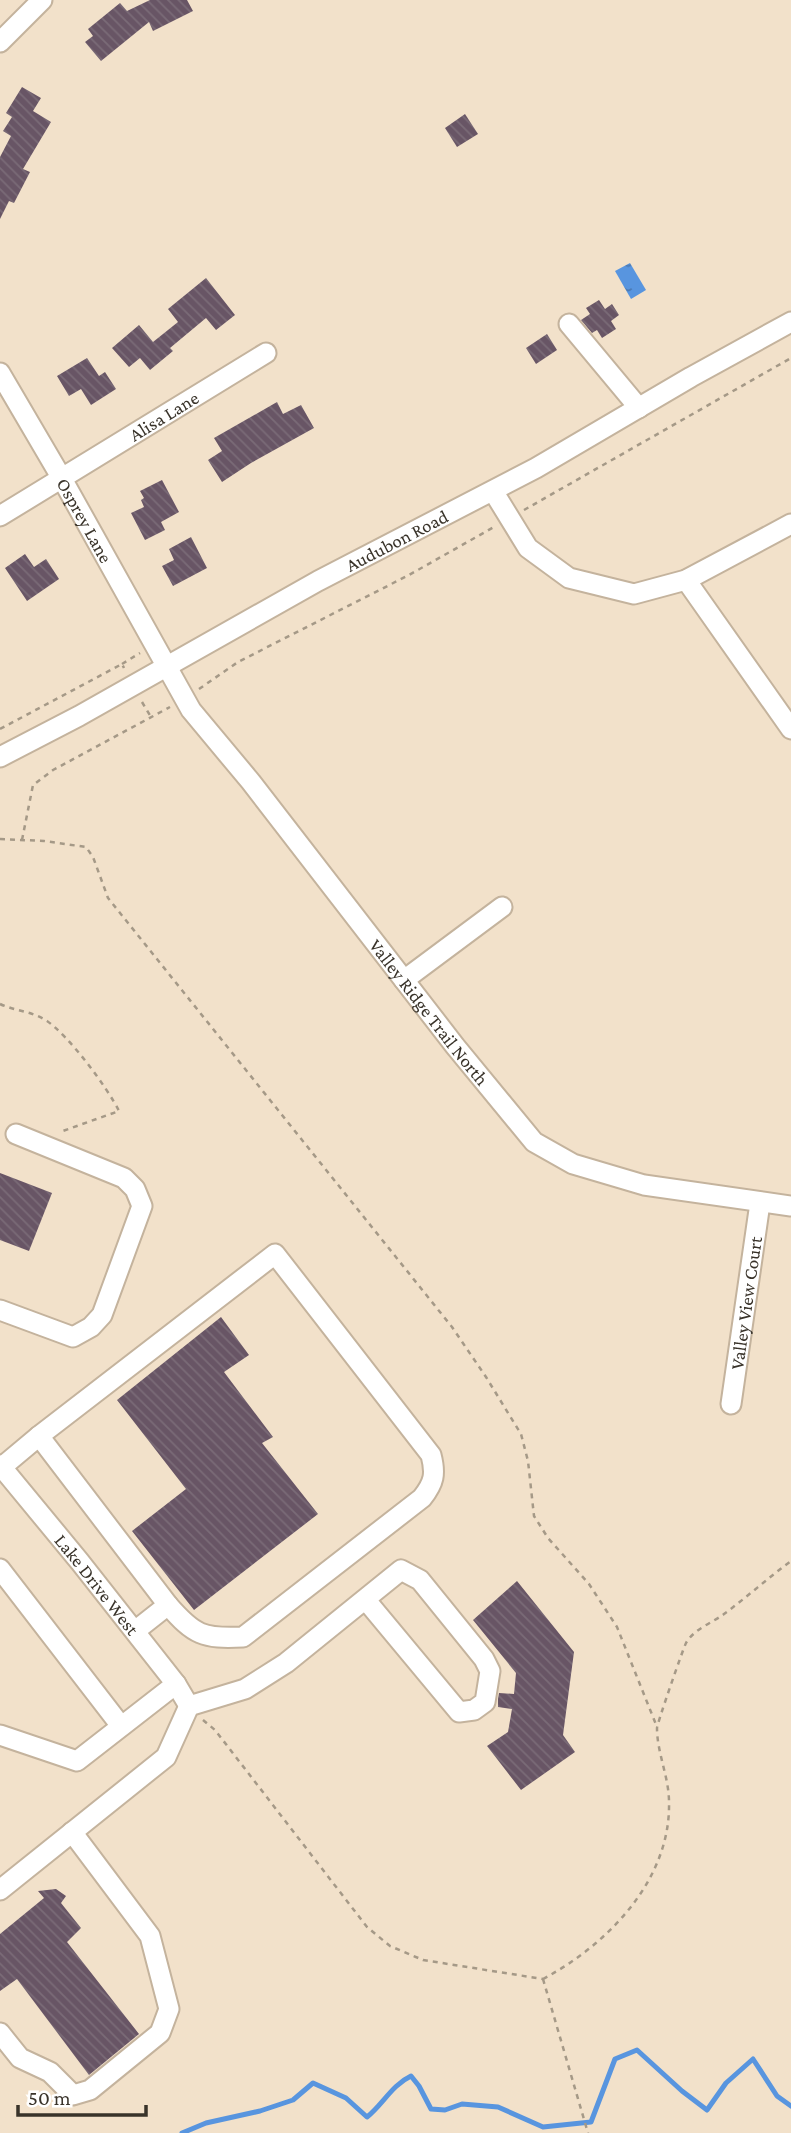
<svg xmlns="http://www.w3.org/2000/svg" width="791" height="2133" font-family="'Crimson Pro',serif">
<defs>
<pattern id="water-ripples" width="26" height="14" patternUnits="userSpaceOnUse" patternTransform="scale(1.75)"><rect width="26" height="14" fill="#5895df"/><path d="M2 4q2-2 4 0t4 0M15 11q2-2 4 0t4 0" fill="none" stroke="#4a7ab5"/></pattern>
<pattern id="building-back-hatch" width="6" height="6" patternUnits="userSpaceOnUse" patternTransform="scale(1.75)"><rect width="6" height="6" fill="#685565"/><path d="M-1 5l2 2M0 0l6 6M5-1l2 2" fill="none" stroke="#7a6b77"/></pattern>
</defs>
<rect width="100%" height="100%" fill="#f2e1ca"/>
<path fill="url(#water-ripples)" d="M630 263 646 290 631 299 615 271Z"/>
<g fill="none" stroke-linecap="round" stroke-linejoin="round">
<path stroke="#5895df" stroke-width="5" d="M182 2133 206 2123 260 2111 293 2100 313 2083 346 2098 367 2117C383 2104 392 2085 411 2076L419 2086 431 2109 445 2110 462 2104 498 2107 543 2127 591 2122 615 2059 637 2050 682 2091 707 2110 726 2083 753 2059 777 2096 791 2106"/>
</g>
<g fill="url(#building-back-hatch)">
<path d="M150 0H187L193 11 153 31 149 22 101 61 85 42 93 36 88 29 120 3 127 11Z"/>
<path d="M22 87 41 98 33 111 51 122 23 169 30 172 14 203 9 201 0 219V157L11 136 3 131 12 117 6 113Z"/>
<path d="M465 114 478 134 457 147 445 128Z"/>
<path d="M206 278 235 315 216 330 206 318 170 348 173 351 150 370 140 358 129 367 112 348 139 325 153 342 178 322 168 309Z"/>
<path d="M599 300 605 309 612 304 619 315 611 321 616 329 602 338 597 330 592 333 581 320 590 314 586 308Z"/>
<path d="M547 334 557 350 536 364 526 348Z"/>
<path d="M87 358 99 376 105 372 116 389 91 405 81 389 69 396 57 376Z"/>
<path d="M277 402 283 414 301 405 314 428 251 463 222 482 208 460 222 451 214 438Z"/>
<path d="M162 480 179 512 161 522 165 530 145 540 131 513 144 507 141 500 144 498 140 491Z"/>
<path d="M191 537 207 568 173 586 162 566 174 560 169 549Z"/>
<path d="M25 554 34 567 46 559 59 579 27 601 5 568Z"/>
<path d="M0 1173 52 1193 29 1251 0 1240Z"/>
<path d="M221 1317 249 1355 224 1372 273 1437 262 1443 318 1514 194 1610 132 1531 186 1489 117 1400Z"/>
<path d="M517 1581 574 1652 563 1735 575 1752 521 1790 487 1746 508 1732 512 1709 498 1707V1699L499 1693 514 1694 516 1673 473 1620Z"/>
<path d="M56 1889 66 1896 61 1903 81 1928 67 1942 139 2034 89 2075 17 1979 0 1991V1934L44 1898 38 1891Z"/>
</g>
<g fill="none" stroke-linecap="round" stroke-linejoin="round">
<defs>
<g id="minor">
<path d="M0 42 42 0"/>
<path d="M569 324 639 408"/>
<path id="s1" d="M0 373 61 477 191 710 251 782 455 1046 534 1142 573 1164 644 1185 791 1206"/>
<path d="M493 491 528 548 569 578 634 594 686 580 791 524"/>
<path id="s2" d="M0 516 266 353"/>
<path d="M686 580 791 729"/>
<path id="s3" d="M0 757 79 716 318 581 536 468 691 377 791 322"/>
<path d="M404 980 502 907"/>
<path d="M0 1310 73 1337 91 1327 102 1315 142 1206 135 1189 124 1178 16 1134"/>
<path id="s4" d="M731 1404 760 1203"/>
<path d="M39 1436 275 1254 431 1455C436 1474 434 1483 422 1498L243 1637C203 1639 194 1635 168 1605"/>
<path id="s5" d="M0 1465 80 1562 176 1684 189 1706"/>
<path d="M2 1467 39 1436 168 1605 135 1631"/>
<path d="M0 1569 121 1726"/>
<path d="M0 1735 77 1761 176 1684"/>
<path d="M0 1890 166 1757 189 1706 245 1689 286 1663 401 1570 420 1580 484 1659 490 1671 485 1702 474 1710 459 1712 365 1599"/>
<path d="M0 2033 20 2058 50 2072 73 2095 90 2090 160 2033 169 2009 150 1936 72 1832"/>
</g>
</defs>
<use href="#minor" stroke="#c4b39d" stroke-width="23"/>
<g stroke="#a59987" stroke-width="2.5" stroke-dasharray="5 5" stroke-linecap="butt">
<path d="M524 510 791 358"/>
<path d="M122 664 140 653"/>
<path d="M199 689 238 662 409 575 494 527"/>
<path d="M142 702 151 717"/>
<path d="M0 729 122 664 124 668"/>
<path d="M0 839 44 841 86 847 93 857 108 898 452 1327 486 1377 521 1434 528 1461 534 1516 548 1538 589 1584 617 1627 657 1727"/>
<path d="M22 840 33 785 53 770 170 707"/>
<path d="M0 1004C15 1011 32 1011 47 1021 69 1036 107 1087 119 1111L60 1132"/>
<path d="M203 1720 215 1730 367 1927 390 1946 423 1960 543 1979"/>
<path d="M543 1979C607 1945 671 1880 669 1802 669 1777 657 1753 657 1728 657 1724 683 1649 686 1643 694 1629 712 1623 724 1614 747 1597 768 1578 791 1561"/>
<path d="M543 1979 588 2133"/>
</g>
<use href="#minor" stroke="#fff" stroke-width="19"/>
</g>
<g text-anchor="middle" stroke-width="7" stroke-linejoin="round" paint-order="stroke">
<g font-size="19" fill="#39332a" stroke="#fff">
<text dy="7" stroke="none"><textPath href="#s2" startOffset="192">Alisa Lane</textPath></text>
<text dy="7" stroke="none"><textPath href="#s1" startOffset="170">Osprey Lane</textPath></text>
<text dy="7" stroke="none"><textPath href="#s3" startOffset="452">Audubon Road</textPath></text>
<text dy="7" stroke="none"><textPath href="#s1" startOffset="772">Valley Ridge Trail North</textPath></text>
<text dy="7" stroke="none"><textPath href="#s4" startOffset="102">Valley View Court</textPath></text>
<text dy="7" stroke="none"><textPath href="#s5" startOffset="154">Lake Drive West</textPath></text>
</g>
</g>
<path d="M18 2105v10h128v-10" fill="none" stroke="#39332a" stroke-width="3.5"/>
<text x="28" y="2105" font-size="21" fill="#39332a" stroke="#ffffff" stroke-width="5" paint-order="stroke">50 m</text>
</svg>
